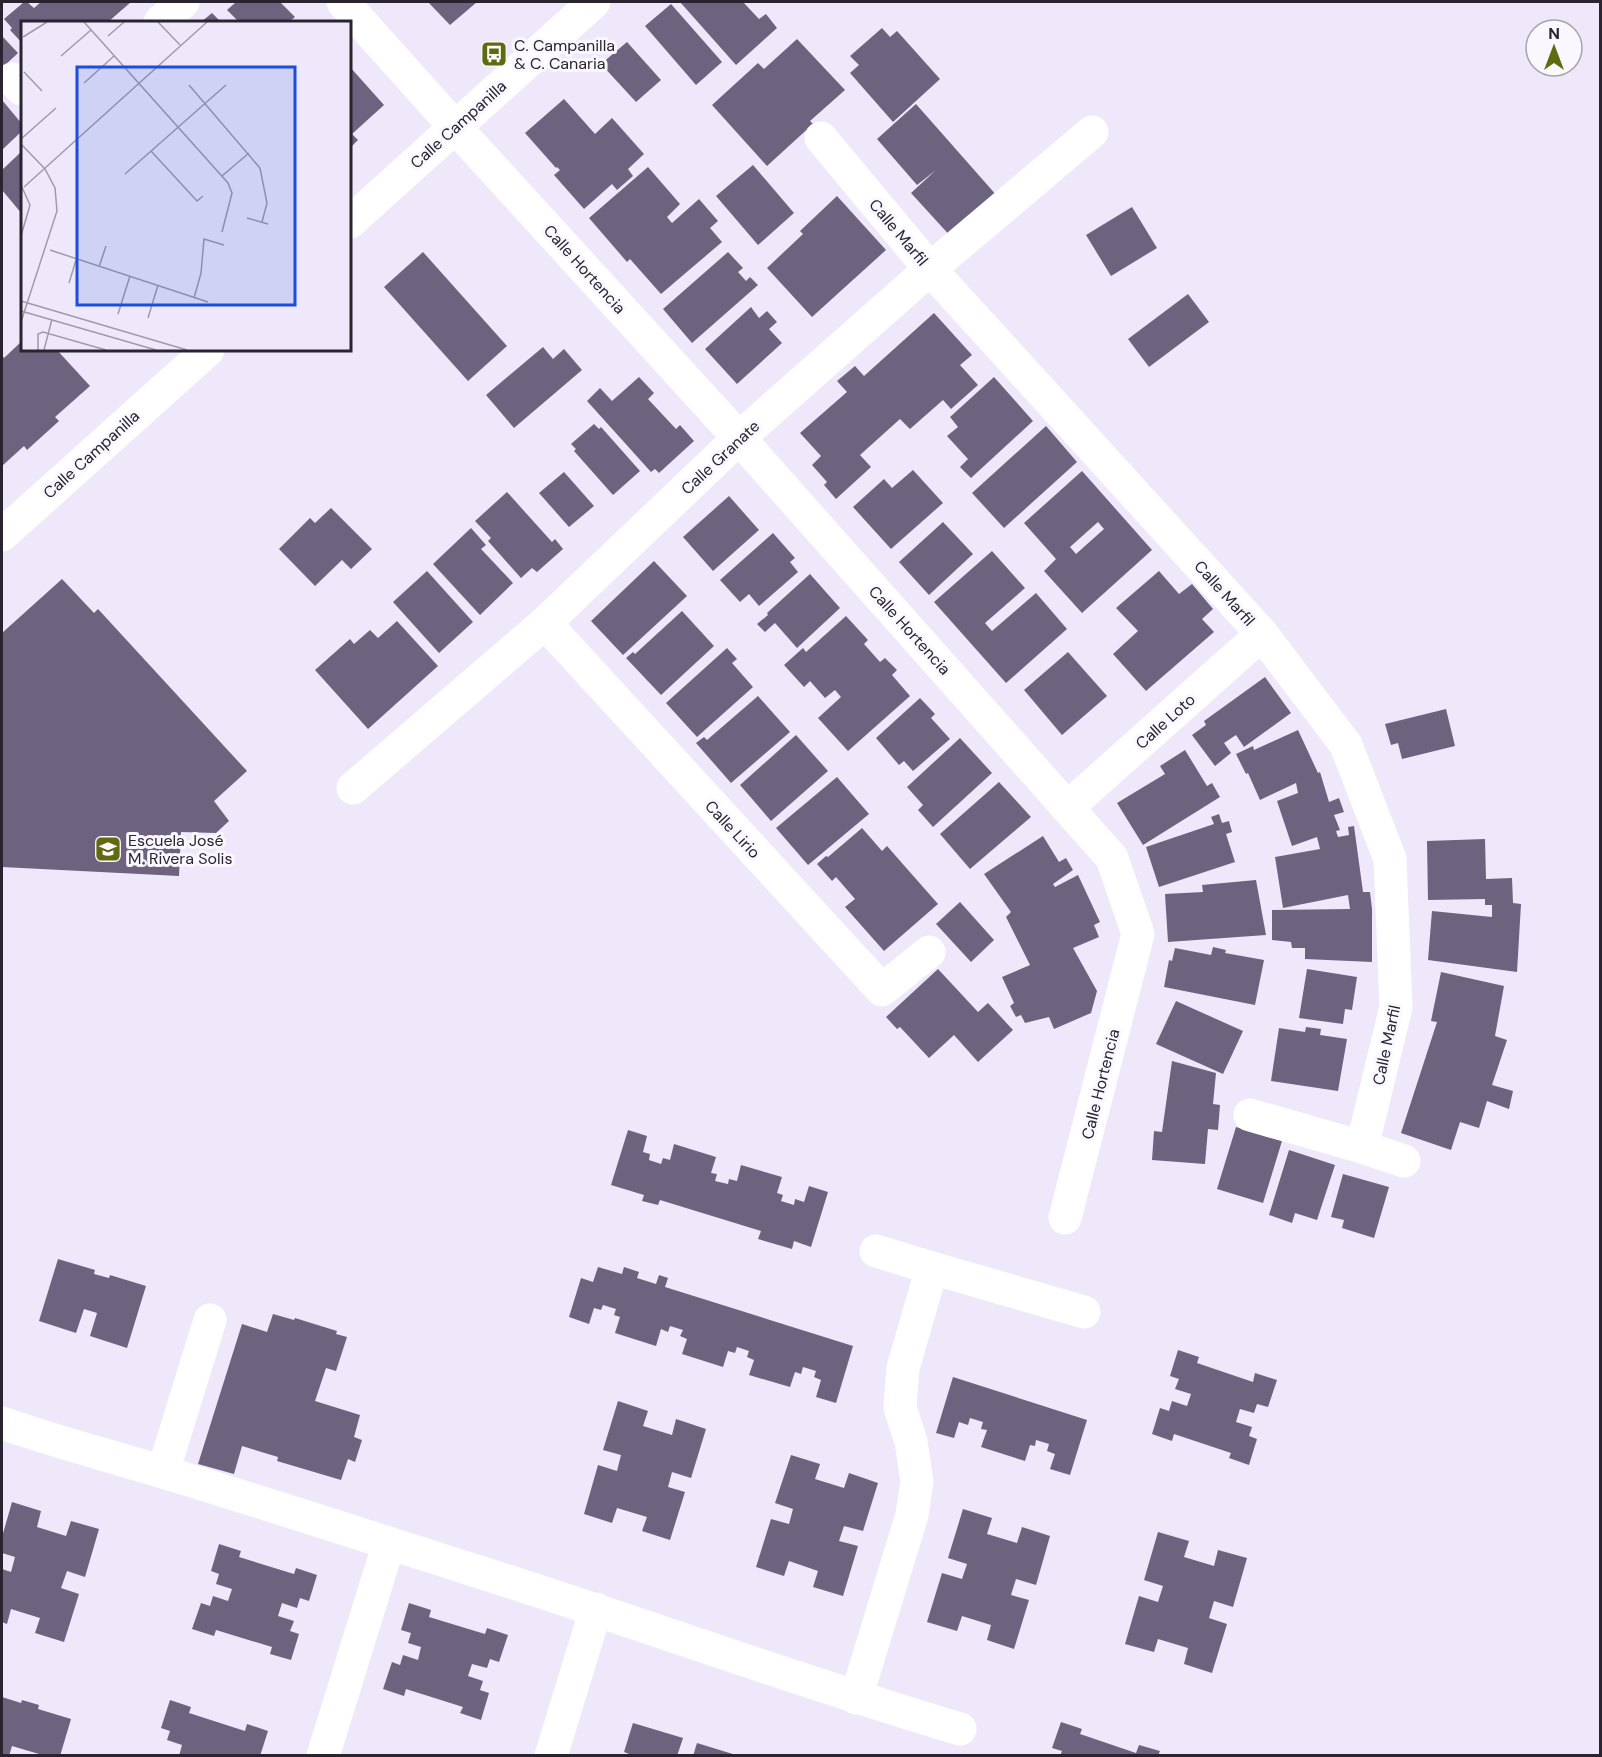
<svg xmlns="http://www.w3.org/2000/svg" width="1602" height="1757" font-family="'DM Sans',sans-serif">
<rect width="100%" height="100%" fill="#efe8fb"/>
<g fill="#6d637f" fill-rule="evenodd">
<path d="M24 2H27L34 8 41 2H131L108 22H22V43L10 30 12 28 4 19Z"/>
<path d="M236 2H280L295 17 289 22H239L227 10Z"/>
<path d="M428 2H477L450 25Z"/>
<path d="M680 2H743L759 19 766 14 777 28 736 65Z"/>
<path d="M671 4 722 62 696 85 645 26Z"/>
<path d="M212 13 221 22H201Z"/>
<path d="M882 28 890 37 897 31 940 79 893 122 850 73 859 65 850 56Z"/>
<path d="M2 36 18 53 2 68Z"/>
<path d="M797 39 845 90 810 121 813 124 767 166 712 105 758 63 764 69Z"/>
<path d="M627 42 661 80 636 102 601 64Z"/>
<path d="M350 67 384 105 352 134 358 140 350 148Z"/>
<path d="M564 99 595 134 612 118 644 154 628 169 633 176 617 190 612 184 584 209 554 175 560 170 557 167 556 168 525 133Z"/>
<path d="M2 100 22 124V131L2 150Z"/>
<path d="M916 104 998 197 953 239 911 193 936 170 917 185 877 139Z"/>
<path d="M22 151V214L2 190V170Z"/>
<path d="M753 165 794 213 758 245 716 196Z"/>
<path d="M648 167 680 204 667 217 672 223 699 199 718 221 710 228 722 242 661 294 630 259 627 262 589 218Z"/>
<path d="M837 196 886 250 812 317 767 268 803 234 800 231Z"/>
<path d="M1132 207 1157 248 1111 276 1086 235Z"/>
<path d="M423 252 507 346 468 381 384 287Z"/>
<path d="M728 252 743 268 738 272 746 281 750 277 758 285 692 343 663 309Z"/>
<path d="M1188 294 1209 322 1149 367 1128 339Z"/>
<path d="M751 307 759 318 767 311 777 322 769 329 782 343 737 384 705 349Z"/>
<path d="M934 313 972 355 960 365 978 385 951 409 943 400 910 429 900 419 860 455 871 467 836 499 824 485 827 482 812 465 821 456 800 433 847 392 837 381 855 366 864 376Z"/>
<path d="M22 341V350H57L90 386 55 417 59 421 27 450 24 446 2 466V355L4 358Z"/>
<path d="M543 347 553 359 564 349 582 370 514 428 486 395Z"/>
<path d="M639 377 654 393 648 399 676 429 680 425 694 441 659 473 655 469 651 472 587 401 600 388 612 401Z"/>
<path d="M994 377 1033 421 971 478 960 467 968 459 947 436 958 427 950 417Z"/>
<path d="M594 424 599 429 601 427 640 471 613 495 574 451 576 449 571 444Z"/>
<path d="M1046 426 1077 462 1004 528 972 493Z"/>
<path d="M913 470 943 503 891 549 853 507 884 479 892 488Z"/>
<path d="M1082 471 1152 550 1082 613 1044 571 1056 559 1024 523ZM1098 522 1104 529 1076 554 1070 547Z"/>
<path d="M564 472 594 506 569 527 539 493Z"/>
<path d="M507 492 552 542 555 539 563 549 537 572 532 568 521 578 488 541 491 538 475 521Z"/>
<path d="M729 496 759 530 713 571 683 537Z"/>
<path d="M331 508 372 549 351 569 342 560 315 586 279 549 310 518 315 523Z"/>
<path d="M943 522 973 554 929 595 899 562Z"/>
<path d="M471 528 486 545 481 549 513 583 480 615 433 564Z"/>
<path d="M773 533 795 558 790 562 798 572 759 606 749 594 740 602 720 580Z"/>
<path d="M992 551 1025 588 985 623 992 631 1036 593 1067 629 1006 683 934 602Z"/>
<path d="M654 561 687 596 623 655 591 621Z"/>
<path d="M427 571 473 622 439 653 393 602Z"/>
<path d="M1159 571 1179 594 1192 584 1213 609 1202 619 1214 632 1146 691 1113 654 1138 631 1116 608Z"/>
<path d="M810 574 840 608 797 648 775 623 765 632 757 624 768 615 767 613Z"/>
<path d="M62 579 94 613 98 609 247 771 214 801 229 821 216 833 181 832 179 876 2 867V633Z"/>
<path d="M682 611 714 646 661 695 626 658 633 652 635 654Z"/>
<path d="M846 616 868 640 864 644 880 662 885 658 897 670 892 675 910 696 848 751 818 718 841 697 835 690 825 698 810 681 804 687 784 665 803 648 806 652Z"/>
<path d="M397 621 438 666 368 729 315 670 350 639 354 644 370 630 378 638Z"/>
<path d="M727 648 737 659 732 663 753 687 697 737 666 703Z"/>
<path d="M1068 652 1107 696 1062 735 1024 690Z"/>
<path d="M1265 677 1291 713 1244 747 1236 735 1224 743 1231 753 1215 766 1192 735 1206 725 1204 721Z"/>
<path d="M758 696 790 732 731 783 696 743 704 737 707 740Z"/>
<path d="M920 698 935 714 931 718 950 739 913 771 904 761 899 765 876 738Z"/>
<path d="M1446 709 1455 746 1402 759 1398 743 1391 745 1385 724Z"/>
<path d="M1298 730 1318 773 1320 772 1329 802 1339 798 1344 812 1334 815 1340 830 1336 831 1338 837 1349 835 1348 827 1354 826 1363 892H1370L1372 909V962L1305 959V948H1292L1291 942 1272 940V910L1350 909 1348 895 1283 908 1275 857 1320 849 1317 837 1292 846 1277 801 1298 793 1296 783 1260 800 1248 773 1246 774 1236 754 1253 746 1254 750Z"/>
<path d="M796 735 828 771 771 821 740 785Z"/>
<path d="M960 738 992 773 933 827 918 810 923 805 907 787Z"/>
<path d="M1185 750 1207 786 1212 783 1220 797 1143 845 1117 803 1165 774 1160 766Z"/>
<path d="M837 777 869 814 808 865 776 828Z"/>
<path d="M999 782 1031 817 970 869 940 834Z"/>
<path d="M1219 814 1222 823 1229 821 1232 832 1226 834 1235 862 1159 887 1146 847 1214 824 1211 817Z"/>
<path d="M862 828 882 851 887 846 938 904 884 951 845 907 855 899 836 877 832 881 817 864 826 856 828 857Z"/>
<path d="M1043 836 1059 862 1066 858 1073 870 1053 884 1055 887 1078 875 1100 922 1094 925 1099 937 1073 948 1097 991 1091 1013 1054 1029 1049 1017 1025 1023 1021 1015 1016 1017 1010 1006 1014 1003 1002 977 1030 965 1006 917 1011 912 984 874Z"/>
<path d="M1485 839 1486 879 1512 878 1513 903 1521 904 1517 972 1428 960 1432 911 1492 917V905H1485V899L1428 900 1427 841Z"/>
<path d="M1256 880 1266 935 1168 942 1165 894 1203 892 1202 885Z"/>
<path d="M960 902 994 940 971 962 936 924Z"/>
<path d="M1213 947 1226 950 1225 953 1264 960 1255 1005 1164 987 1169 960 1172 961 1175 948 1211 955Z"/>
<path d="M938 969 978 1012 988 1003 1013 1030 978 1062 954 1035 929 1058 900 1027 897 1029 886 1017Z"/>
<path d="M1307 969 1357 977 1352 1010 1345 1009 1343 1024 1299 1018Z"/>
<path d="M1441 972 1504 986 1495 1036 1507 1040 1492 1085 1513 1091 1509 1109 1487 1101 1479 1128 1460 1122 1451 1150 1401 1133 1437 1022 1431 1021Z"/>
<path d="M1176 1001 1243 1031 1223 1074 1156 1044Z"/>
<path d="M1306 1027 1321 1029 1320 1035 1347 1039 1338 1091 1271 1081 1279 1028 1305 1032Z"/>
<path d="M1172 1061 1216 1073 1213 1104 1220 1105 1218 1130 1208 1129 1205 1164 1152 1160 1154 1131 1162 1132Z"/>
<path d="M1236 1127 1282 1141 1263 1203 1217 1189Z"/>
<path d="M628 1130 647 1136 643 1152 650 1154 649 1160 661 1164 663 1158 670 1160 674 1144 716 1157 711 1173 717 1174 715 1181 728 1184 729 1179 737 1181 741 1165 782 1177 777 1193 783 1195 781 1201 794 1205 795 1199 804 1202 809 1186 828 1192 811 1247 794 1241 792 1249 758 1239 761 1231 660 1200 658 1205 642 1201 644 1195 611 1185Z"/>
<path d="M1289 1150 1335 1165 1317 1220 1295 1213 1292 1223 1269 1215Z"/>
<path d="M1343 1174 1389 1187 1374 1238 1342 1228 1344 1220 1331 1217Z"/>
<path d="M58 1259 95 1270 94 1274 109 1278 110 1275 146 1286 127 1348 90 1336 97 1313 84 1309 76 1333 39 1321Z"/>
<path d="M598 1267 622 1274 624 1267 639 1272 637 1278 656 1284 659 1275 668 1278 665 1287 853 1346 836 1403 816 1397 821 1380 814 1377 816 1371 803 1367 801 1374 795 1372 790 1387 749 1375 754 1360 747 1357 749 1351 737 1347 735 1353 728 1351 723 1367 682 1354 687 1339 680 1336 683 1330 670 1326 668 1332 661 1329 656 1346 615 1333 620 1317 614 1315 616 1309 603 1305 601 1310 594 1308 589 1324 569 1317 581 1278 593 1282Z"/>
<path d="M273 1314 294 1320 295 1318 337 1331 336 1334 347 1337 336 1371 326 1368 315 1401 360 1415 354 1437 362 1440 355 1462 348 1459 341 1480 277 1461 278 1457 242 1446 234 1474 198 1464 242 1324 267 1332Z"/>
<path d="M1178 1350 1199 1357 1197 1363 1253 1382 1255 1373 1277 1380 1268 1407 1257 1404 1254 1413 1240 1409 1236 1422 1252 1427 1249 1436 1257 1439 1249 1465 1229 1458 1231 1453 1174 1434 1172 1441 1152 1434 1160 1408 1169 1411 1172 1401 1187 1406 1191 1394 1175 1389 1179 1379 1170 1376Z"/>
<path d="M953 1377 1087 1420 1070 1475 1050 1469 1055 1454 1047 1451 1049 1444 1036 1440 1035 1446 1030 1445 1025 1461 981 1447 987 1430 981 1429 983 1422 970 1418 968 1425 959 1422 954 1438 936 1433Z"/>
<path d="M618 1401 648 1411 643 1426 672 1435 676 1419 706 1429 691 1478 672 1472 668 1487 685 1492 670 1540 642 1531 647 1517 617 1508 612 1523 584 1514 598 1465 617 1471 621 1455 603 1450Z"/>
<path d="M791 1455 820 1464 815 1479 844 1488 849 1473 878 1483 863 1531 844 1526 839 1541 858 1546 843 1596 813 1587 818 1571 789 1561 784 1576 756 1567 771 1519 789 1524 793 1509 775 1503Z"/>
<path d="M12 1502 41 1511 37 1527 66 1536 71 1521 99 1529 85 1577 67 1571 61 1588 79 1594 64 1642 35 1633 40 1618 11 1609 7 1624 2 1622V1569L11 1572 15 1557 2 1553V1537Z"/>
<path d="M963 1509 992 1518 987 1534 1017 1543 1022 1527 1050 1536 1036 1585 1016 1579 1011 1595 1029 1600 1014 1649 987 1640 991 1625 962 1616 957 1631 927 1622 942 1573 962 1579 967 1564 948 1558Z"/>
<path d="M1158 1532 1189 1541 1184 1557 1214 1566 1218 1550 1247 1558 1233 1607 1214 1601 1209 1618 1227 1624 1212 1673 1184 1664 1188 1648 1158 1639 1154 1652 1125 1644 1139 1596 1158 1602 1163 1586 1144 1580Z"/>
<path d="M219 1544 241 1551 239 1557 294 1574 296 1568 317 1575 309 1601 300 1598 297 1608 282 1603 278 1616 294 1621 290 1631 299 1634 291 1660 270 1654 272 1647 216 1630 214 1636 192 1629 201 1603 210 1606 213 1596 228 1601 232 1589 216 1584 219 1574 211 1571Z"/>
<path d="M409 1603 431 1610 429 1617 485 1634 487 1628 508 1635 499 1662 490 1659 487 1668 472 1664 468 1676 483 1681 480 1690 489 1693 481 1720 460 1713 463 1707 406 1689 404 1696 383 1689 392 1662 400 1665 403 1655 418 1660 421 1647 408 1643 411 1633 401 1630Z"/>
<path d="M2 1697 21 1703 22 1700 39 1705 38 1709 71 1719 60 1756H39V1754L12 1746 9 1756H2Z"/>
<path d="M170 1700 191 1707 189 1713 245 1731 247 1724 268 1731 260 1756H179L182 1745 167 1740 170 1731 161 1728Z"/>
<path d="M1061 1722 1082 1729 1080 1734 1136 1753 1139 1745 1160 1751 1158 1756H1060L1062 1751 1052 1748Z"/>
<path d="M633 1723 683 1738 677 1756H634L624 1752Z"/>
<path d="M697 1743 736 1755V1756H693Z"/>
</g>
<g fill="none" stroke-linecap="round" stroke-linejoin="round">
<g stroke="#fff" stroke-width="33">
<path d="M343 2 455 127 739 438 1112 858 1138 934 1065 1218"/>
<path d="M160 22 183 2"/>
<path d="M12 79 22 89"/>
<path d="M821 138 930 269 1262 634 1346 745 1390 859 1396 1007 1362 1147"/>
<path d="M350 222 594 2"/>
<path d="M2 535 208 350"/>
<path d="M545 623 882 990 929 952"/>
<path d="M353 788 545 623 739 438 930 269 1092 132"/>
<path d="M1067 808 1262 634"/>
<path d="M1250 1115 1362 1147 1404 1161"/>
<path d="M876 1251 932 1268"/>
<path d="M2 1423C56 1442 111 1456 166 1473 268 1504 369 1537 470 1569 634 1621 795 1680 960 1729"/>
<path d="M163 1472 210 1320"/>
<path d="M856 1698 912 1515 917 1481 911 1442 900 1407 903 1368 932 1268 1084 1312"/>
<path d="M323 1756 389 1543"/>
<path d="M551 1756 596 1609"/>
</g>
</g>
<defs>
<symbol id="bus-square" viewBox="-11 -11 22 22"><rect x="-9" y="-9" width="18" height="18" rx="4" fill="#606a10" stroke="#faf7fe"/><path d="M-5-6H5V4H4V6H2V4H-2V6H-4V4H-5ZM-3.5-4V0h7V-4ZM-3.5 1.2v1.5H-2V1.2ZM2 1.2v1.5H3.5V1.2Z" fill="#fff"/></symbol>
<symbol id="school-square" viewBox="-11 -11 22 22"><rect x="-9" y="-9" width="18" height="18" rx="4" fill="#606a10" stroke="#faf7fe"/><path d="M0-5L7-2L0 1L-7-2ZM-4 1L0 2.5L4 1V4Q0 6-4 4Z" fill="#fff"/></symbol>
</defs>
<g fill-rule="evenodd">
<use href="#bus-square" x="479" y="39" width="30" height="30"/>
<use href="#school-square" x="93" y="834" width="30" height="30"/>
</g>
<g text-anchor="middle" stroke-width="6" stroke-linejoin="round" paint-order="stroke">
<g font-size="16" fill="#292430" stroke="#faf7fe" text-anchor="start">
<text x="514" y="51">C. Campanilla<tspan x="514" dy="18">&amp; C. Canaria</tspan></text>
<text x="128" y="846">Escuela José<tspan x="128" dy="18">M. Rivera Solis</tspan></text>
</g>
<g font-size="16" fill="#292430" stroke="#faf7fe">
<text transform="translate(458 124) rotate(-42)" y="6">Calle Campanilla</text>
<text transform="translate(899 232) rotate(50)" y="6">Calle Marfil</text>
<text transform="translate(585 269) rotate(48)" y="6">Calle Hortencia</text>
<text transform="translate(91 454) rotate(-42)" y="6">Calle Campanilla</text>
<text transform="translate(720 457) rotate(-43)" y="6">Calle Granate</text>
<text transform="translate(1225 593) rotate(48)" y="6">Calle Marfil</text>
<text transform="translate(910 630) rotate(48)" y="6">Calle Hortencia</text>
<text transform="translate(1165 721) rotate(-42)" y="6">Calle Loto</text>
<text transform="translate(733 829) rotate(47)" y="6">Calle Lirio</text>
<text transform="translate(1386 1045) rotate(-78)" y="6">Calle Marfil</text>
<text transform="translate(1100 1084) rotate(-76)" y="6">Calle Hortencia</text>
</g>
</g>
<g transform="translate(21 21)">
<rect width="330" height="330" fill="#efe8fb"/>
<path fill="none" stroke="#a09aaa" stroke-width="1.5" d="M63 1 207 162 211 172 201 211M137 1 159 24M87 15 103 1M2 16 26 1M40 35 70 9M3 51 21 70M63 62 93 35M168 64 239 147 246 182 241 201M0 118 35 87M0 123 24 148 34 167 36 190 0 301M130 130 176 180 182 175M104 153 205 64M201 155 228 132M0 164 9 184 0 215M3 166 186 1M226 197 247 203M29 229 187 281M78 246 85 225M48 262 55 239M173 277 180 252 183 218 203 224M0 280 166 329M0 290 135 329M97 293 109 255M127 297 137 264M17 329V313L22 311 85 329M23 329 31 298"/>
<path fill="#1d4ed8" fill-opacity="0.15" stroke="#1d4ed8" stroke-width="3" d="M56 46H274V284H56Z"/>
<rect width="330" height="330" fill="none" stroke="#292430" stroke-width="3"/>
</g>
<rect width="1602" height="1757" fill="none" stroke="#292430" stroke-width="6"/>
<g transform="translate(1554 48)"><circle r="28" fill="#faf7fe" stroke="#a6a3ac" stroke-width="1.5"/>
<path d="M0-4.5L10 22L0 15L-10 22Z" fill="#606a10"/>
<text y="-9" font-size="16" font-weight="bold" text-anchor="middle" fill="#292430">N</text>
</g>
</svg>
